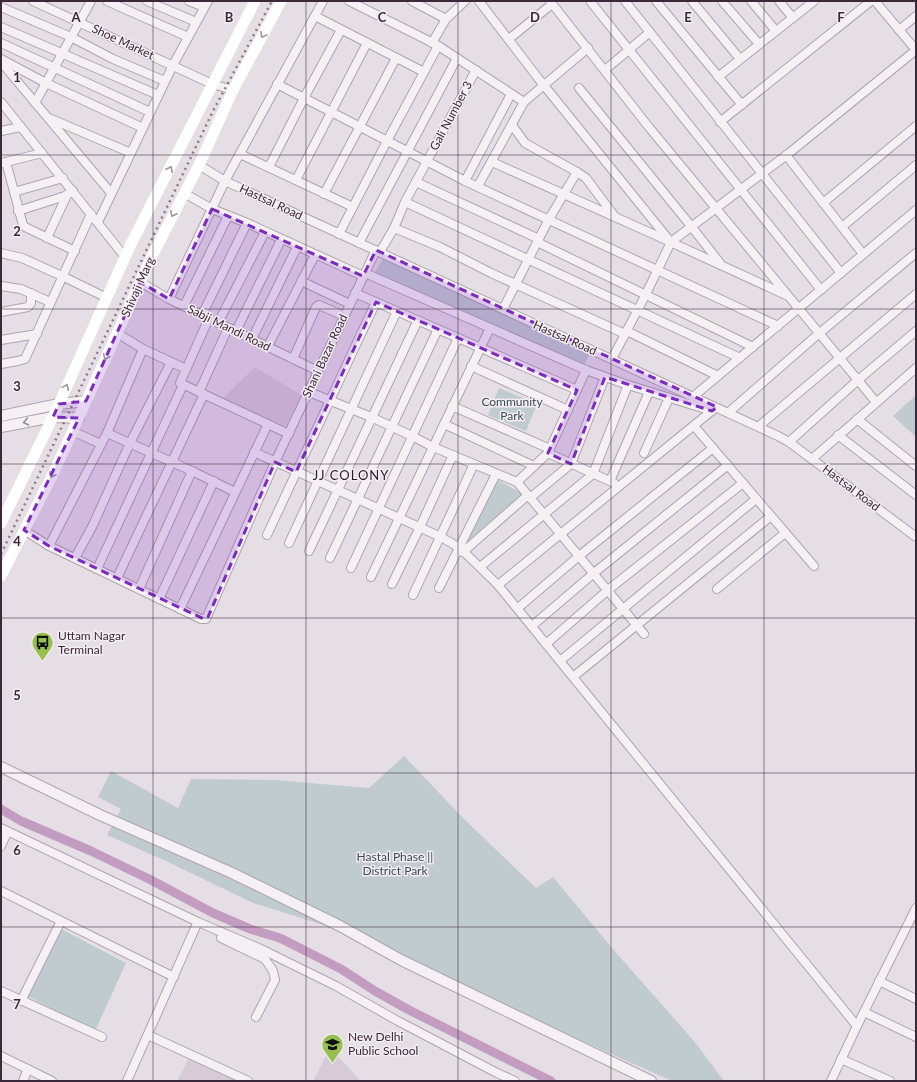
<svg xmlns="http://www.w3.org/2000/svg" width="917" height="1082" font-family="Lato,sans-serif">
<rect width="100%" height="100%" fill="#e6dee5"/>
<g fill="#d7ccd5">
<path d="M255 367 301 395 286 426 222 399Z"/>
<path d="M330 1048 361 1081H313Z"/>
<path d="M189 1058 238 1081H177Z"/>
</g>
<g fill="#c0cbcf">
<path d="M383 258 590 354 582 368 374 274Z"/>
<path d="M499 388 537 404 526 431 488 415Z"/>
<path d="M916 395V437L893 416Z"/>
<path d="M496 479 523 494 468 541Z"/>
<path d="M404 756 463 818 536 888 553 877 618 955 694 1041 724 1081H672L519 1013 433 974 378 942 253 903 166 861 107 835 121 809 98 797 111 771 178 808 191 779 275 780 369 788Z"/>
<path d="M59 928 126 963 95 1031 23 994Z"/>
</g>
<g fill="none" stroke-linecap="round" stroke-linejoin="round">
<path stroke="#c39cc2" stroke-width="9" d="M1 809 21 821 91 851 149 879 213 913 250 929 280 938 341 969 375 991 409 1010 551 1081"/>
<defs>
<g id="minor">
<path d="M33 1 212 84 233 90"/>
<path d="M107 1 188 37"/>
<path d="M147 1 196 22"/>
<path d="M189 1 204 7"/>
<path d="M349 1 437 45 524 102"/>
<path d="M412 1 446 19"/>
<path d="M479 1 538 78 669 240"/>
<path d="M550 1 648 126 876 402"/>
<path d="M590 1 821 290"/>
<path d="M625 1 841 273"/>
<path d="M656 1 742 105"/>
<path d="M692 1 740 59"/>
<path d="M722 1 759 44"/>
<path d="M751 1 776 31"/>
<path d="M779 1 793 18"/>
<path d="M875 1 916 50"/>
<path d="M1 7 71 37 113 59 165 81"/>
<path d="M315 16 424 72"/>
<path d="M1 27 158 95"/>
<path d="M899 30 916 16"/>
<path d="M509 39 552 4"/>
<path d="M1 43 150 112"/>
<path d="M432 43 446 19 465 1"/>
<path d="M1 59 46 83 143 128"/>
<path d="M1 62 111 193"/>
<path d="M605 70 650 32"/>
<path d="M718 77 814 1"/>
<path d="M277 84 465 181 778 326"/>
<path d="M579 88 691 226 720 263"/>
<path d="M1 102 125 257"/>
<path d="M35 103 91 1"/>
<path d="M49 118 131 153"/>
<path d="M720 122 871 1"/>
<path d="M512 125 525 143 577 172 586 178 615 217"/>
<path d="M1 131 21 127"/>
<path d="M240 154 353 207"/>
<path d="M786 155 863 254"/>
<path d="M6 162 23 225 25 227 75 251"/>
<path d="M492 162 653 234 786 295"/>
<path d="M2 163 42 153"/>
<path d="M199 165 225 181 778 436 789 442 916 537"/>
<path d="M269 167 304 98 341 30"/>
<path d="M296 180 367 43"/>
<path d="M465 181 511 94"/>
<path d="M416 182 539 239"/>
<path d="M478 186 524 102 588 48"/>
<path d="M14 192 63 178"/>
<path d="M184 193 212 209 247 223 363 276"/>
<path d="M324 194 396 58"/>
<path d="M405 202 740 358"/>
<path d="M823 203 916 126"/>
<path d="M18 211 65 196 73 191"/>
<path d="M98 222 173 65 208 1"/>
<path d="M842 227 916 165"/>
<path d="M394 228 440 247 491 273 625 334"/>
<path d="M339 234 387 141 438 46"/>
<path d="M47 238 67 195"/>
<path d="M537 242 753 347"/>
<path d="M359 243 457 58"/>
<path d="M380 252 394 228 405 202 476 70"/>
<path d="M1 253 22 258 62 276 107 298"/>
<path d="M365 273 586 370 625 384 712 411"/>
<path d="M301 281 350 304"/>
<path d="M140 282 169 299 318 371"/>
<path d="M1 286 21 289 50 302"/>
<path d="M355 293 577 390"/>
<path d="M169 299 225 181 323 1"/>
<path d="M184 306 228 216"/>
<path d="M503 309 549 219 577 172"/>
<path d="M1 312 28 307 31 303V293"/>
<path d="M202 315 247 223"/>
<path d="M209 318 180 383 289 434"/>
<path d="M218 323 265 232"/>
<path d="M236 331 281 240"/>
<path d="M627 331 718 376"/>
<path d="M117 333 143 349 186 369"/>
<path d="M252 339 297 247"/>
<path d="M1 340 37 334"/>
<path d="M268 346 315 255"/>
<path d="M293 359 316 307 319 305 344 316"/>
<path d="M612 359 646 294 671 242 788 154 916 50"/>
<path d="M1 364 18 361 25 359 91 214"/>
<path d="M471 366 568 410"/>
<path d="M199 392 228 328"/>
<path d="M309 392 371 417 412 436 433 447 517 482 644 634"/>
<path d="M694 396 916 210"/>
<path d="M452 406 550 449"/>
<path d="M729 412 816 336 916 253"/>
<path d="M857 419 916 466"/>
<path d="M444 424 534 466"/>
<path d="M694 426 814 566"/>
<path d="M759 426 916 294"/>
<path d="M72 431 101 444"/>
<path d="M107 433 192 471 235 492"/>
<path d="M838 435 916 495"/>
<path d="M789 442 858 380 916 331"/>
<path d="M254 452 441 537 460 548 498 585 857 1026 831 1081"/>
<path d="M548 453 614 483"/>
<path d="M644 453 669 398"/>
<path d="M812 459 916 368"/>
<path d="M610 481 649 392"/>
<path d="M517 482 548 453 586 370"/>
<path d="M530 498 571 464 605 377"/>
<path d="M24 530 49 546 201 619H206L275 462 376 250"/>
<path d="M267 535 376 302"/>
<path d="M289 543 397 311"/>
<path d="M49 546 107 433 143 349"/>
<path d="M309 551 418 320"/>
<path d="M463 552 528 495"/>
<path d="M75 558 93 525 130 443 171 362"/>
<path d="M330 558 438 329"/>
<path d="M480 567 593 474 628 385"/>
<path d="M351 568 458 338"/>
<path d="M97 569 183 385"/>
<path d="M371 577 490 328"/>
<path d="M117 578 204 394"/>
<path d="M392 584 420 527 453 455"/>
<path d="M498 585 714 409"/>
<path d="M439 588 496 474"/>
<path d="M139 589 192 471"/>
<path d="M717 589 785 533"/>
<path d="M413 595 474 464"/>
<path d="M159 599 214 481"/>
<path d="M518 608 579 556 713 448"/>
<path d="M180 609 268 424"/>
<path d="M532 626 594 573 728 465"/>
<path d="M546 644 608 590 743 483"/>
<path d="M560 661 756 499"/>
<path d="M573 677 771 516"/>
<path d="M1 828 198 922 261 949 336 986 398 1021 497 1073 515 1081"/>
<path d="M1 846 6 835"/>
<path d="M1 891 174 977"/>
<path d="M221 938 265 959 273 971 275 980 256 1017"/>
<path d="M879 981 916 999"/>
<path d="M1 991 102 1037"/>
<path d="M21 1001 61 921"/>
<path d="M864 1012 916 1037"/>
<path d="M857 1026 916 908"/>
<path d="M148 1035 248 1081"/>
<path d="M1 1056 52 1081"/>
<path d="M841 1059 890 1081"/>
<path d="M23 1081 28 1069"/>
<path d="M127 1081 196 926"/>
</g>
<g id="tertiary">
<path d="M1 416 59 404 86 401"/>
<path d="M1 427 53 417 79 418"/>
<path d="M1 767 100 815 232 873 340 926 401 960 651 1081"/>
</g>
</defs>
<use href="#minor" stroke="#afa4ae" stroke-width="10"/>
<use href="#tertiary" stroke="#afa4ae" stroke-width="12"/>
<use href="#minor" stroke="#f5f0f4" stroke-width="8"/>
<use href="#tertiary" stroke="#f5f0f4" stroke-width="10"/>
<g stroke="#fff" stroke-width="11">
<path d="M1 523 53 417 131 244 255 1"/>
<path d="M1 576 54 472 154 252 199 165 233 90 281 1"/>
</g>
<path stroke="#8e798b" stroke-width="2.5" stroke-dasharray="2 4" stroke-linecap="butt" d="M1 554 213 111 272 1"/>
</g>
<defs><path id="oneway-chevron" d="M-2-3.5L2.5 0L-2 3.5" fill="none" stroke-width="1.6" stroke-linecap="round" stroke-linejoin="round"/></defs>
<g stroke="#9d949c">
<use href="#oneway-chevron" transform="translate(263 35) rotate(118)"/>
<use href="#oneway-chevron" transform="translate(170 169) rotate(-63)"/>
<use href="#oneway-chevron" transform="translate(173 214) rotate(117)"/>
<use href="#oneway-chevron" transform="translate(106 357) rotate(114)"/>
<use href="#oneway-chevron" transform="translate(66 387) rotate(-66)"/>
<use href="#oneway-chevron" transform="translate(52 475) rotate(116)"/>
</g>
<use stroke="#988c96" href="#oneway-chevron" transform="translate(26 422) rotate(169)"/>
<path fill="#7b2cbf" fill-opacity="0.2" stroke="#7b2cbf" stroke-width="3" stroke-dasharray="8 5" stroke-linejoin="round" d="M212 209 363 276 376 250 717 407 712 411 605 377 571 464 548 453 577 390 376 302 296 472 275 462 208 617 204 619 49 546 24 530 79 418 53 417 59 404 86 401 140 282 169 299Z"/>
<path fill="none" stroke="#3b2939" stroke-width="1" stroke-opacity="0.55" d="M153 1V1081M306 1V1081M458 1V1081M611 1V1081M764 1V1081M1 155H916M1 309H916M1 464H916M1 618H916M1 773H916M1 927H916"/>
<defs>
<symbol id="bus-pin" viewBox="-11 -11 22 30"><path d="M0 17L-7.5 6A9.5 9.5 0 1 1 7.5 6Z" fill="#98c04f" stroke="#f4edf3"/><path d="M-5-6H5V4H4V6H2V4H-2V6H-4V4H-5ZM-3.5-4V0h7V-4ZM-3.5 1.2v1.5H-2V1.2ZM2 1.2v1.5H3.5V1.2Z" fill="#111"/></symbol>
<symbol id="school-pin" viewBox="-11 -11 22 30"><path d="M0 17L-7.5 6A9.5 9.5 0 1 1 7.5 6Z" fill="#98c04f" stroke="#f4edf3"/><path d="M0-5L7-2L0 1L-7-2ZM-4 1L0 2.5L4 1V4Q0 6-4 4Z" fill="#111"/></symbol>
</defs>
<g fill-rule="evenodd">
<use href="#bus-pin" x="30" y="630" width="25" height="34"/>
<use href="#school-pin" x="320" y="1032" width="25" height="34"/>
</g>
<g text-anchor="middle" stroke-width="3" stroke-linejoin="round" paint-order="stroke">
<g font-size="12" fill="#3b2939" stroke="#f4edf3">
<text transform="translate(123 42) rotate(25)" y="4">Shoe Market</text>
<text transform="translate(451 116) rotate(-62)" y="4">Gali Number 3</text>
<text transform="translate(271 202) rotate(25)" y="4">Hastsal Road</text>
<text transform="translate(138 287) rotate(-66)" y="4">Shivaji Marg</text>
<text transform="translate(229 328) rotate(26)" y="4">Sabji Mandi Road</text>
<text transform="translate(565 338) rotate(24)" y="4">Hastsal Road</text>
<text transform="translate(325 356) rotate(-65)" y="4">Shani Bazar Road</text>
<text transform="translate(851 488) rotate(37)" y="4">Hastsal Road</text>
</g>
<g font-size="12" fill="#384c55" stroke="#f4edf3">
<text x="512" y="406">Community<tspan x="512" dy="14">Park</tspan></text>
<text x="395" y="861">Hastal Phase ||<tspan x="395" dy="14">District Park</tspan></text>
</g>
<g font-size="12" fill="#3b2939" stroke="#f4edf3" text-anchor="start">
<text x="58" y="640">Uttam Nagar<tspan x="58" dy="14">Terminal</tspan></text>
<text x="348" y="1041">New Delhi<tspan x="348" dy="14">Public School</tspan></text>
</g>
<g font-size="13" letter-spacing="1" fill="#2c1b29" stroke="#f4edf3">
<text x="351" y="480">JJ COLONY</text>
</g>
</g>
<g font-size="13" text-anchor="middle" font-weight="bold" fill="#3b2939" stroke="#f4edf3" stroke-width="3" stroke-linejoin="round" paint-order="stroke">
<text x="76" y="22">A</text>
<text x="229" y="22">B</text>
<text x="382" y="22">C</text>
<text x="535" y="22">D</text>
<text x="688" y="22">E</text>
<text x="841" y="22">F</text>
<text x="17" y="82">1</text>
<text x="17" y="236">2</text>
<text x="17" y="391">3</text>
<text x="17" y="546">4</text>
<text x="17" y="700">5</text>
<text x="17" y="855">6</text>
<text x="17" y="1009">7</text>
</g>
<rect width="917" height="1082" fill="none" stroke="#3b2939" stroke-width="4"/>
</svg>
